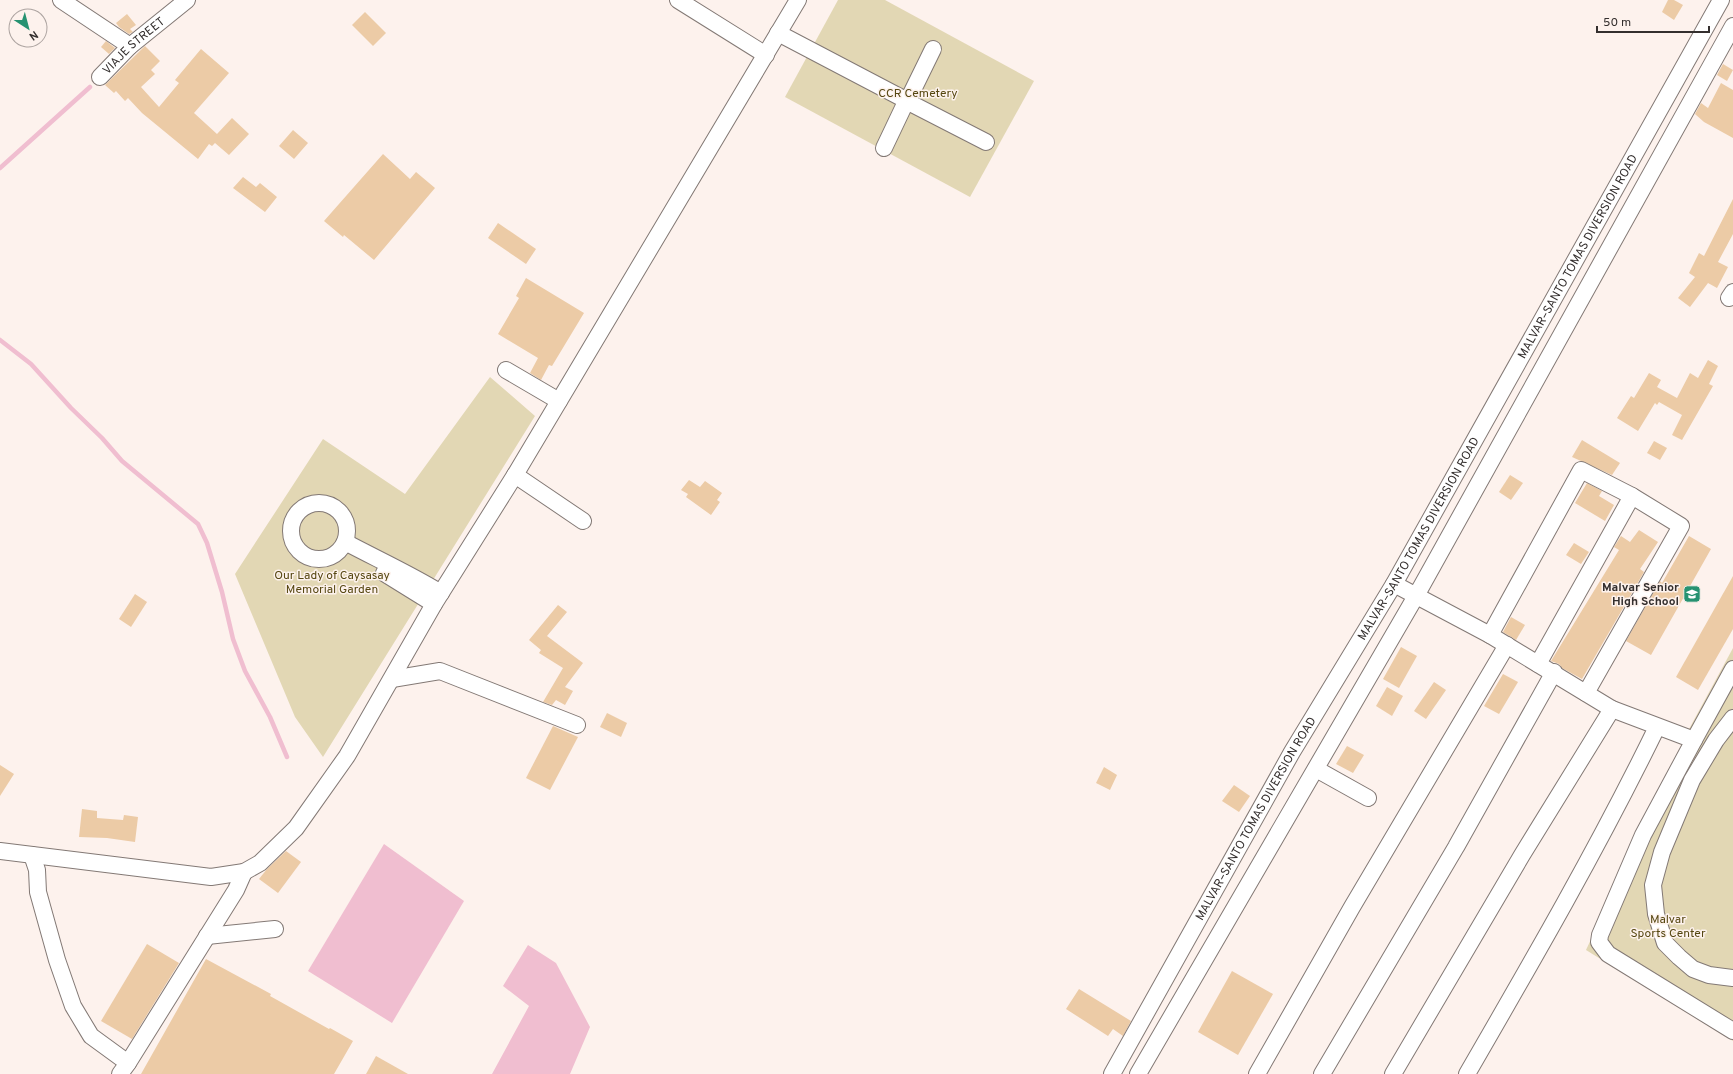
<svg xmlns="http://www.w3.org/2000/svg" width="1733" height="1074" font-family="Overpass,sans-serif">
<rect width="100%" height="100%" fill="#fdf2ed"/>
<g fill="#e2d7b4">
<path d="M838 0H885L1034 81 970 197 785 97Z"/>
<path d="M490 377 535 416 323 757 295 717 235 574 323 439 405 494Z"/>
<path d="M1733 648V1041L1586 950 1688 731Z"/>
</g>
<g fill="#f0bed0">
<path d="M384 844 464 901 392 1023 308 971Z"/>
<path d="M528 945 556 963 590 1027 570 1074H492L529 1006 503 986Z"/>
</g>
<g fill="none" stroke-linecap="round" stroke-linejoin="round">
<g stroke="#f0bed0" stroke-width="4.5">
<path d="M0 168 90 87"/>
<path d="M0 340 31 364 71 408 102 438 122 461 198 524 207 543 222 592 233 639 245 671 270 717 287 757"/>
</g>
</g>
<g fill="#eccba6">
<path d="M1668 0H1674L1683 5 1674 20 1662 12Z"/>
<path d="M365 12 386 33 373 46 352 25Z"/>
<path d="M127 14 136 25 130 29 133 32 129 34 119 27 116 23Z"/>
<path d="M106 41 115 48 109 54 101 47Z"/>
<path d="M145 46 160 61 151 70 155 74 141 87 159 107 179 83 175 80 201 49 229 73 194 113 217 134 232 118 249 134 229 155 215 143 212 146 209 144 198 159 142 113 128 98 125 101 116 91 114 93 105 85Z"/>
<path d="M1723 64 1733 70 1727 81 1717 75Z"/>
<path d="M1721 83 1733 90V138L1704 122 1695 114 1701 103 1708 108Z"/>
<path d="M293 130 308 143 294 159 279 146Z"/>
<path d="M383 154 410 179 416 172 435 188 374 260 344 235 343 237 324 221Z"/>
<path d="M243 177 256 187 260 183 277 197 265 212 233 188Z"/>
<path d="M1733 199V234L1718 262 1728 267 1717 288 1708 283 1690 307 1678 298 1695 277 1689 273 1699 253 1704 256Z"/>
<path d="M498 223 536 249 526 264 488 238Z"/>
<path d="M526 278 584 313 552 366 549 365 541 380 530 373 538 358 498 334 519 298 516 296Z"/>
<path d="M1708 360 1718 366 1709 384 1713 386 1682 440 1672 435 1682 415 1659 402 1657 405 1655 403 1638 431 1617 418 1631 396 1634 398 1649 373 1661 380 1657 387 1677 398 1690 373 1698 378Z"/>
<path d="M1582 440 1620 463 1612 475 1572 457Z"/>
<path d="M1654 441 1667 448 1660 460 1647 453Z"/>
<path d="M1510 475 1523 483 1511 500 1499 492Z"/>
<path d="M689 480 700 487 705 481 722 493 717 500 720 502 711 515 686 497 688 494 681 490Z"/>
<path d="M1587 483 1602 491 1599 496 1614 505 1605 521 1575 503Z"/>
<path d="M1639 530 1658 542 1640 569 1644 572 1582 679 1562 668 1559 664 1551 661 1619 550 1614 547 1621 536 1630 542Z"/>
<path d="M1689 536 1711 549 1651 655 1626 641 1660 581 1662 583Z"/>
<path d="M1574 543 1589 552 1581 564 1566 555Z"/>
<path d="M1733 576V629L1698 690 1676 677Z"/>
<path d="M135 594 147 602 131 627 119 619Z"/>
<path d="M558 605 567 612 547 636 583 663 565 687 573 691 565 705 556 700 552 705 543 702 563 668 539 653 541 650 529 640Z"/>
<path d="M1511 617 1525 625 1516 640 1503 632Z"/>
<path d="M1401 647 1417 656 1399 688 1383 679Z"/>
<path d="M1503 674 1518 682 1499 714 1484 706Z"/>
<path d="M1434 682 1446 690 1426 719 1414 711Z"/>
<path d="M1387 687 1403 696 1392 716 1376 706Z"/>
<path d="M607 713 627 723 621 737 600 727Z"/>
<path d="M553 726 578 737 550 790 526 778Z"/>
<path d="M1347 746 1364 755 1353 773 1336 764Z"/>
<path d="M0 765 14 774 0 796Z"/>
<path d="M1104 767 1117 775 1110 790 1096 783Z"/>
<path d="M1234 785 1250 796 1239 812 1222 801Z"/>
<path d="M82 809 97 811V818L123 820 124 815 138 817 135 842 107 838 79 837Z"/>
<path d="M286 851 301 862 278 893 259 879 267 869Z"/>
<path d="M147 944 179 963 132 1039 101 1021Z"/>
<path d="M206 959 271 994 270 996 329 1029 330 1028 353 1041 334 1074H141Z"/>
<path d="M1232 971 1273 994 1238 1055 1198 1032Z"/>
<path d="M1079 989 1131 1021 1123 1036 1113 1029 1108 1036 1066 1009Z"/>
<path d="M376 1056 408 1074H366Z"/>
</g>
<g fill="none" stroke-linecap="round" stroke-linejoin="round">
<defs>
<g id="minor">
<path d="M61 0 130 46"/>
<path d="M678 0 766 55"/>
<path d="M778 33 900 97"/>
<path id="s1" d="M100 77 130 46 187 0"/>
<path d="M911 94 933 49"/>
<path d="M914 105 986 142"/>
<path d="M884 148 903 108"/>
<path d="M1729 298 1733 292"/>
<path d="M506 370 559 401"/>
<path d="M515 475 583 521"/>
<circle cx="319" cy="531" r="28"/>
<path d="M345 542C377 559 410 574 441 593"/>
<path d="M384 573 434 604"/>
<path d="M1394 584 1490 635 1612 709 1694 740 1643 835 1600 935 1599 942 1608 954 1733 1031"/>
<path d="M1490 635 1581 470 1632 496 1681 526 1586 693"/>
<path d="M1538 664 1632 496"/>
<path d="M392 679 440 671 577 725"/>
<path d="M1733 718 1716 740 1692 780 1662 852 1653 885 1656 914 1665 943 1679 957 1693 969 1709 975 1733 978"/>
<path d="M1694 740 1733 669"/>
<path d="M1316 769 1368 798"/>
<path d="M0 851 211 877 244 872 260 863 296 828 347 756 434 604 515 475 798 0"/>
<path d="M32 855 37 870 38 892 57 960 73 1006 91 1036 128 1063 120 1074"/>
<path d="M207 936 275 929"/>
<path d="M128 1063 236 890 244 872"/>
<path id="s2" d="M1112 1074 1292 752 1394 584 1721 0"/>
<path d="M1138 1074 1416 596 1733 26"/>
<path d="M1257 1074 1352 907 1507 645"/>
<path d="M1322 1074 1456 847 1554 672"/>
<path d="M1393 1074 1522 855 1612 709"/>
<path d="M1467 1074C1533 960 1599 846 1657 727"/>
</g>
</defs>
<use href="#minor" stroke="#837975" stroke-width="18"/>
<use href="#minor" stroke="#fff" stroke-width="16"/>
</g>
<defs>
<symbol id="school-square" viewBox="-11 -11 22 22"><rect x="-9" y="-9" width="18" height="18" rx="4" fill="#269271" stroke="#fdf2ed"/><path d="M0-5L7-2L0 1L-7-2ZM-4 1L0 2.5L4 1V4Q0 6-4 4Z" fill="#fff"/></symbol>
</defs>
<g fill-rule="evenodd">
<use href="#school-square" x="1682" y="584" width="20" height="20"/>
</g>
<g text-anchor="middle" stroke-width="3" stroke-linejoin="round" paint-order="stroke">
<g font-size="12" fill="#342f2e" stroke="#fdf2ed">
<text dy="4" stroke="none"><textPath href="#s1" startOffset="46">VIAJE STREET</textPath></text>
<text dy="4" stroke="none"><textPath href="#s2" startOffset="941">MALVAR–SANTO TOMAS DIVERSION ROAD</textPath></text>
<text dy="4" stroke="none"><textPath href="#s2" startOffset="617">MALVAR–SANTO TOMAS DIVERSION ROAD</textPath></text>
<text dy="4" stroke="none"><textPath href="#s2" startOffset="293">MALVAR–SANTO TOMAS DIVERSION ROAD</textPath></text>
</g>
<g font-size="12" fill="#564711" stroke="#fdf2ed">
<text x="918" y="97">CCR Cemetery</text>
<text x="332" y="579">Our Lady of Caysasay<tspan x="332" dy="14">Memorial Garden</tspan></text>
<text x="1668" y="923">Malvar<tspan x="1668" dy="14">Sports Center</tspan></text>
</g>
<g font-size="12" font-weight="bold" fill="#342f2e" stroke="#fdf2ed" text-anchor="end">
<text x="1679" y="591">Malvar Senior<tspan x="1679" dy="14">High School</tspan></text>
</g>
</g>
<g transform="translate(28 28) rotate(144)"><circle r="19" fill="#fdf2ed" stroke="#ada4a1"/>
<path d="M0-3L7 15L0 10L-7 15Z" fill="#269271"/>
<text y="-6" font-size="11" font-weight="bold" text-anchor="middle" fill="#342f2e">N</text>
</g>
<path d="M1597 26v6h112v-6" fill="none" stroke="#342f2e" stroke-width="2"/>
<text x="1603" y="26" font-size="12" fill="#342f2e" stroke="#fdf2ed" stroke-width="3" paint-order="stroke">50 m</text>
</svg>
